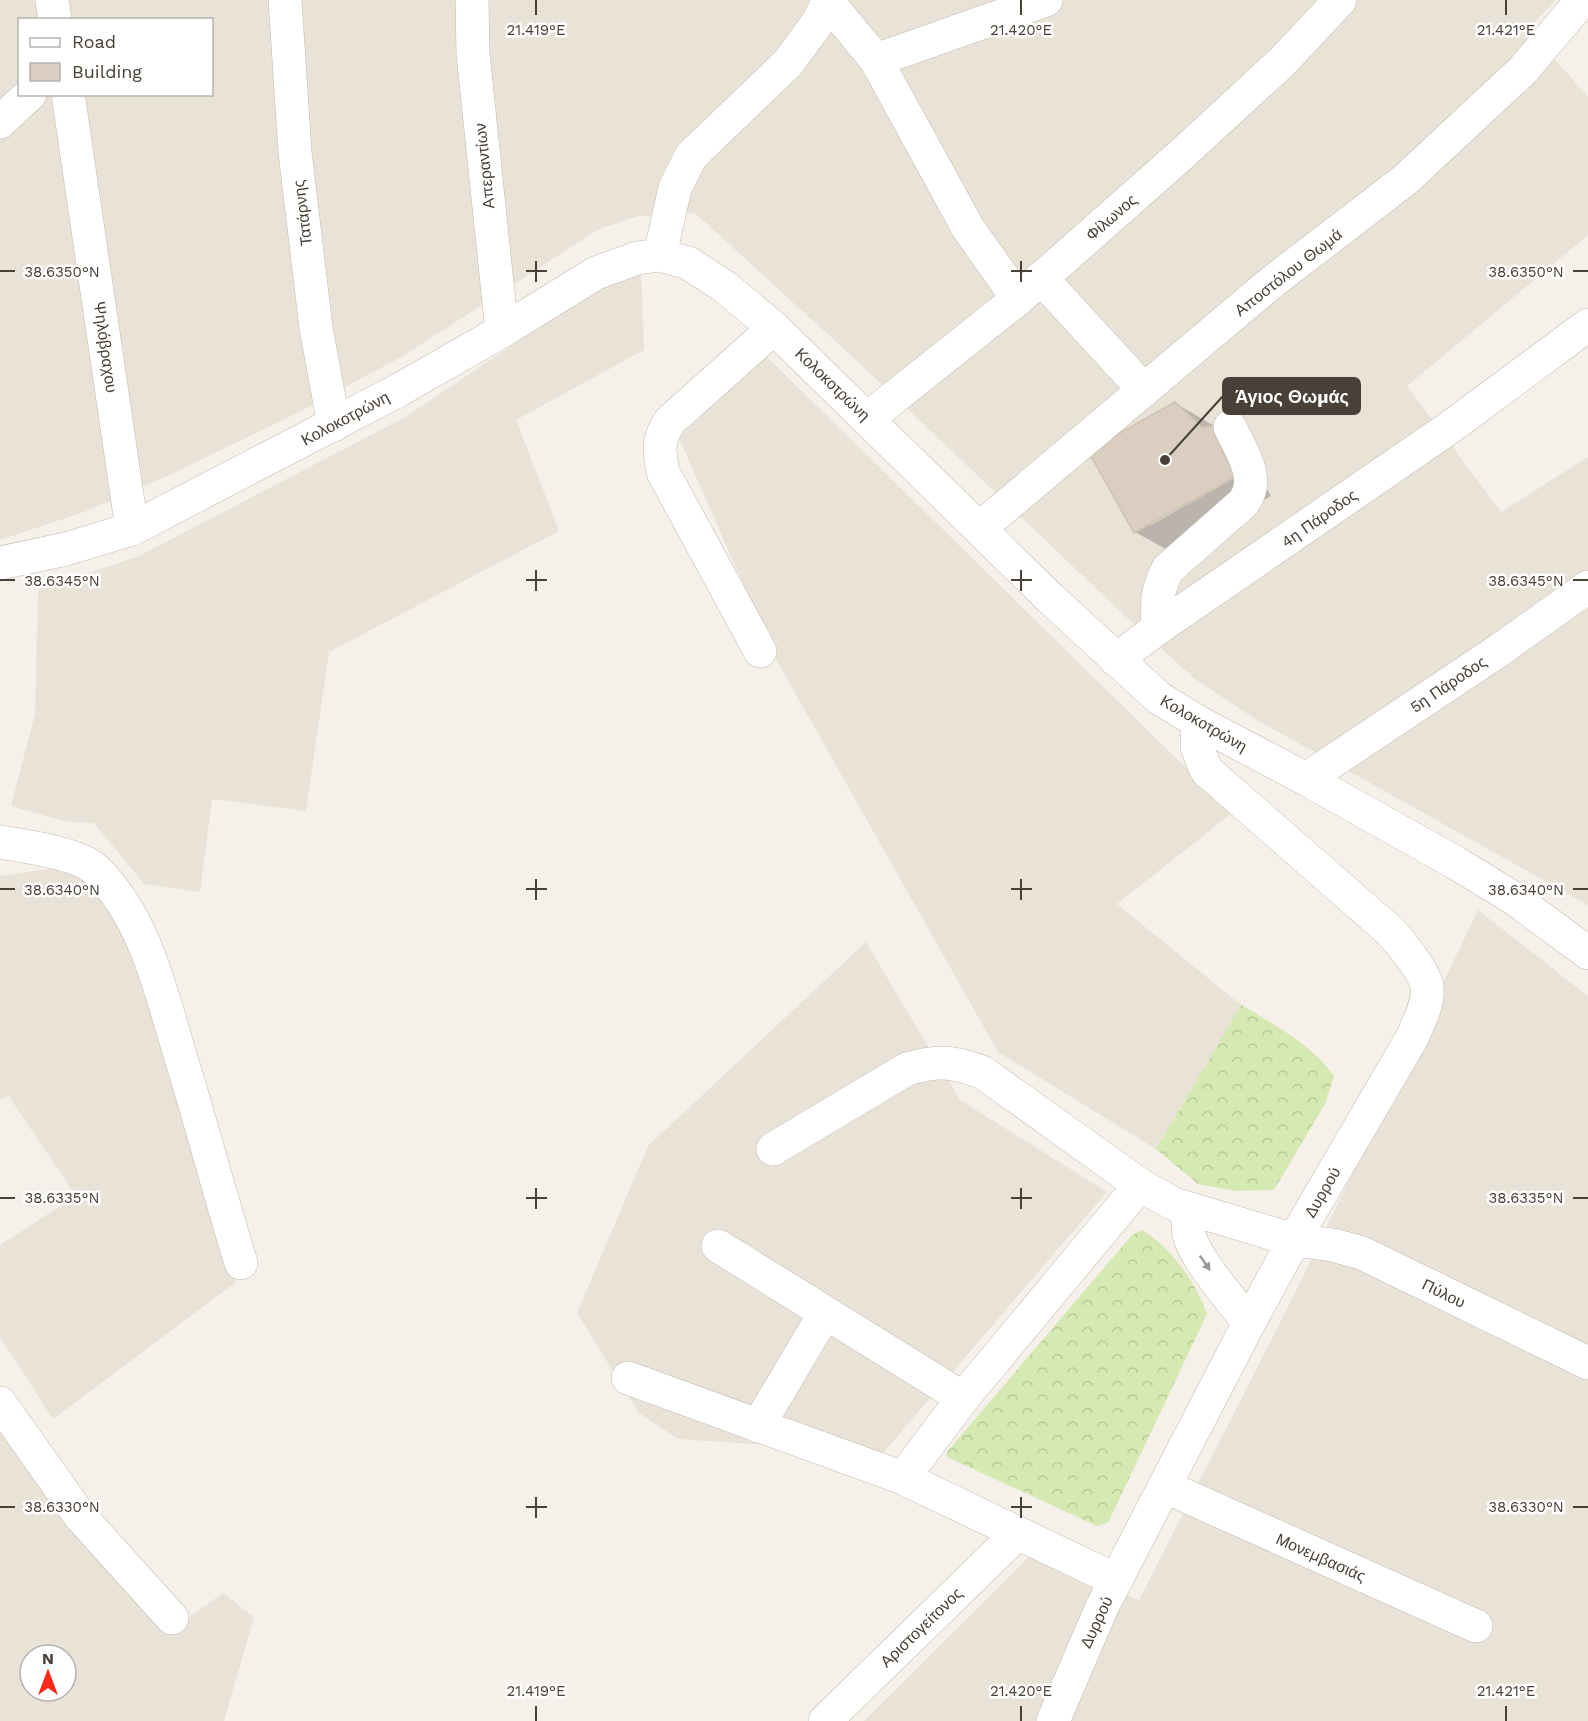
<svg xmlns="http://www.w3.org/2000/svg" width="1588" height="1721" font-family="'Work Sans',sans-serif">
<defs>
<pattern id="forest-crowns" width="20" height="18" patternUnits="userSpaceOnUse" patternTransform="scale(1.5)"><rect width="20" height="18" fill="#d5e9b2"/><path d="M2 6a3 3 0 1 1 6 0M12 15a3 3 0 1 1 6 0" fill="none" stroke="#b8c99a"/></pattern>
</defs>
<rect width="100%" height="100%" fill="#f5f0e9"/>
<g fill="#e9e2d7" fill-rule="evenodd">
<path d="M0 0H1556L1528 29 1588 97V235L1407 386 1501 512 1588 457V905L1257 720 1195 679 1123 614 856 360 695 213 638 216 599 229 403 356 301 411 172 474 84 512 0 540ZM20 20H212V94H20Z"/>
<path d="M641 269 644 350 516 420 559 531 329 652 306 811 212 799 200 892 144 884 94 823 63 821 11 806 35 714 38 590 139 556 402 419 612 279Z"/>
<path d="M765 355 1232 813 1117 904 1241 1005 1156 1149 998 1052 777 661 679 438Z"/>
<path d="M76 865 126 923 188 1136 236 1282 53 1419 0 1337V1245L76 1196 8 1095 0 1100V876Z"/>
<path d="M1478 910 1588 996V1721H864L1032 1554 1139 1600 1296 1291Z"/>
<path d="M866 942 960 1100 1107 1192 883 1453 678 1439 639 1413 577 1313 648 1146Z"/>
<path d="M0 1420 168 1633 223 1593 254 1617 224 1721H0ZM30 1655H66V1691H30Z"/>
</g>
<g fill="url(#forest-crowns)">
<path d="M1241 1005C1272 1023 1313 1046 1334 1076L1325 1104 1274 1190 1235 1191 1198 1184 1156 1149Z"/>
<path d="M1142 1230C1171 1247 1196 1283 1207 1314L1108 1523 1097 1526 947 1457V1452L1132 1235Z"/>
</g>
<path fill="#0003" fill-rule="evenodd" d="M1175 403 1211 424 1219 431 1257 473 1271 496 1171 552 1135 532ZM1242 471 1243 473 1151 525V521Z"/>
<path fill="#dacec1" stroke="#d2c2b1" stroke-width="1.5" d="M1175 402 1202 427 1213 426 1221 432 1222 451 1236 476 1134 533 1088 451Z"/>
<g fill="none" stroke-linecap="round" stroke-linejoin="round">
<defs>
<g id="minor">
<path d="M52 0 55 20"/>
<path d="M285 0 295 152 316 328 334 425"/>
<path d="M472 0 473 54 502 331"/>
<path d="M828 2 876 60 968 228 1018 299"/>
<path d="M876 60 1046 0"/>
<path d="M68 94 132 529"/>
<path d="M0 122 30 94"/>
<path d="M660 255 675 188 691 156 788 63 818 22 829 0"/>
<path d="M1041 278 1144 390"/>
<path d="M868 418 1018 299 1182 154 1283 61 1340 0"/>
<path d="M980 528 1272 282 1405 180 1523 70 1582 0"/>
<path d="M0 563 66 549 132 529 399 390 502 331 596 273 637 258 660 255 688 263 725 287 774 328 1050 598 1159 698 1198 722 1306 779 1456 863 1515 899 1588 953"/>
<path d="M1158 628C1157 604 1156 591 1168 569L1243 503C1262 479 1241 451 1230 427"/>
<path d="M760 651 663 472C659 449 657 441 670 421L774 328"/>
<path d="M1116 660 1158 628 1449 428 1588 325"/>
<path d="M1306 779 1498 651 1588 587"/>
<path d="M0 842C24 846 78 853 95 869 146 918 161 993 181 1058 202 1126 220 1195 241 1263"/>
<path d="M773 1149 907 1069C938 1060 951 1061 982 1072L1140 1185 1174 1204 1294 1240 1333 1245 1362 1253 1588 1363"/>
<path d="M1188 1209C1188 1219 1187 1228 1190 1238 1198 1262 1233 1302 1249 1323"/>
<path d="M718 1246 963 1398"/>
<path d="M628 1378 903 1478"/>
<path d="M0 1403 80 1516 172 1618"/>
<path d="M758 1426 825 1313"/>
<path d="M1166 1487 1476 1626"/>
<path d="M1116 1580 903 1478 963 1398 1140 1185"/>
<path d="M825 1721 1017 1534"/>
<path d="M1053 1721 1102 1607 1249 1323 1294 1240 1412 1038C1418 1023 1429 1004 1427 987 1425 972 1401 943 1390 931L1206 770 1197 747 1198 722"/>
</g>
</defs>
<use href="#minor" stroke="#c4baae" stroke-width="34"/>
<use href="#minor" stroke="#fff" stroke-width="33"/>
</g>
<defs><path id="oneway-solid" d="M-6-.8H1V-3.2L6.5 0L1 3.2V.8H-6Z" transform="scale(1.5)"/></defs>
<use fill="#9b9691" href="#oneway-solid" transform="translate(1205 1263) rotate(55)"/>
<path fill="none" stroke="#494037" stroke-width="2" d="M536 0V15M1021 0V15M1506 0V15M536 261V282M1021 261V282M0 271H15M526 271H547M1011 271H1032M1573 271H1588M536 570V591M1021 570V591M0 580H15M526 580H547M1011 580H1032M1573 580H1588M536 879V900M1021 879V900M0 889H15M526 889H547M1011 889H1032M1573 889H1588M536 1188V1209M1021 1188V1209M0 1198H15M526 1198H547M1011 1198H1032M1573 1198H1588M536 1497V1518M1021 1497V1518M0 1507H15M526 1507H547M1011 1507H1032M1573 1507H1588M536 1706V1721M1021 1706V1721M1506 1706V1721"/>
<g text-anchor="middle" stroke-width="5" stroke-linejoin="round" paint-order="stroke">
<g font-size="16" fill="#494037" stroke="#fff">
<text transform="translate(484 166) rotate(-96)" y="6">Απεραντίων</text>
<text transform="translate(302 213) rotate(-97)" y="6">Τατάρνης</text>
<text transform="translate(1111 217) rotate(-41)" y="6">Φίλωνος</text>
<text transform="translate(1288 272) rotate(-38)" y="6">Αποστόλου Θωμά</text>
<text transform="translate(106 347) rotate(82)" y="6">Ψηλόβραχου</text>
<text transform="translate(833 384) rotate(44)" y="6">Κολοκοτρώνη</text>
<text transform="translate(345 418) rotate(-28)" y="6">Κολοκοτρώνη</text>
<text transform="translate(1319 518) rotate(-35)" y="6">4η Πάροδος</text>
<text transform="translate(1448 684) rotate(-34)" y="6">5η Πάροδος</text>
<text transform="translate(1204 723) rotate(30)" y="6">Κολοκοτρώνη</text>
<text transform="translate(1322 1192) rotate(-60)" y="6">Δυρρού</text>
<text transform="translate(1444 1293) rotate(26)" y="6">Πύλου</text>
<text transform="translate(1321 1557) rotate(24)" y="6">Μονεμβασιάς</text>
<text transform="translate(1096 1622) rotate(-65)" y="6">Δυρρού</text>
<text transform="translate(921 1627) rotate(-44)" y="6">Αριστογείτονος</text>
</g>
</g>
<g font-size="15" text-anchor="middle" fill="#494037" stroke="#fff" stroke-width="5" stroke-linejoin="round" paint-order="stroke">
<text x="536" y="35">21.419°E</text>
<text x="1021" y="35">21.420°E</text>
<text x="1506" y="35">21.421°E</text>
<text x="62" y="277">38.6350°N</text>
<text x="1526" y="277">38.6350°N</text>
<text x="62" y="586">38.6345°N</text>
<text x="1526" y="586">38.6345°N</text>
<text x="62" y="895">38.6340°N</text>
<text x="1526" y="895">38.6340°N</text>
<text x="62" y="1203">38.6335°N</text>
<text x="1526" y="1203">38.6335°N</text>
<text x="62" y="1512">38.6330°N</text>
<text x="1526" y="1512">38.6330°N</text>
<text x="536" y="1696">21.419°E</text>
<text x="1021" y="1696">21.420°E</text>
<text x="1506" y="1696">21.421°E</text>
</g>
<path fill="none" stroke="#494037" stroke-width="2" d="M1165 460L1223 396"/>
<circle fill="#494037" stroke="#fff" stroke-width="2" cx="1165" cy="460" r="6"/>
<rect fill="#494037" stroke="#494037" stroke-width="2" x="1223" y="378" width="137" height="36" rx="6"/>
<g font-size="18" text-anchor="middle" font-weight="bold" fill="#fff">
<text x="1292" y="403">Άγιος Θωμάς</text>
</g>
<rect x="18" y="18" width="195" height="78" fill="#ffffff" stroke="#b6b3af" stroke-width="1.5"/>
<rect x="30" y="38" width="30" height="9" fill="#ffffff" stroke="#b6b3af" stroke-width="1.5"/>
<text x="72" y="48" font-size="18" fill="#494037">Road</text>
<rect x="30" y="63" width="30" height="18" fill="#dacec1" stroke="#b6b3af" stroke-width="1.5"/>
<text x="72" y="78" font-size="18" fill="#494037">Building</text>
<g transform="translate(48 1673)"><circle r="28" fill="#ffffff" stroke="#b6b3af" stroke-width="1.5"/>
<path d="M0-4.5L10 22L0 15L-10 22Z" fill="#fd2618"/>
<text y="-9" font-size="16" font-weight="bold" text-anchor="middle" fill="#494037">N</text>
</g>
</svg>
